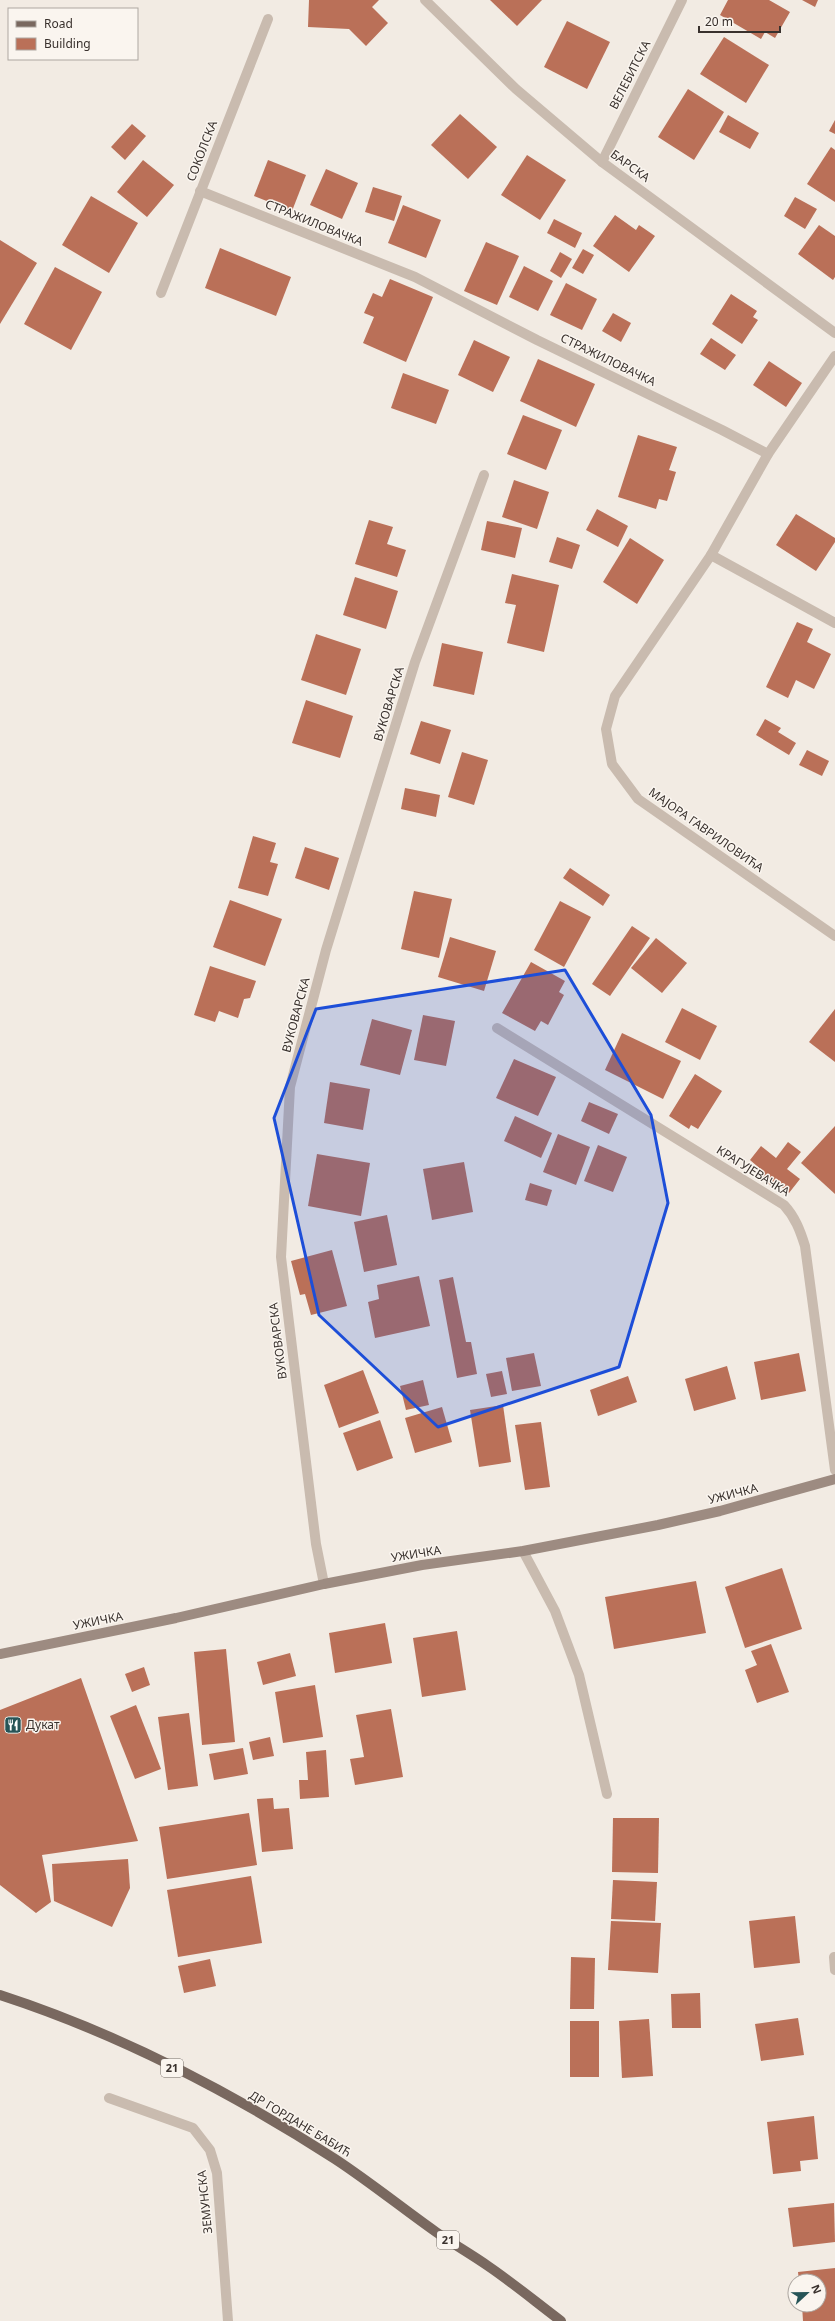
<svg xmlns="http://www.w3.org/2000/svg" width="835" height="2321" font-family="'Noto Sans',sans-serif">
<rect width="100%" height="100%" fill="#f2ebe3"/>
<g fill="#ba7058">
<path d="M309 0H379L372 7 388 23 366 46 349 29 308 27Z"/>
<path d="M490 0H542L517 26Z"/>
<path d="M728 0H769L790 12 775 38 765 32 761 39 720 15Z"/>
<path d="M802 0H818L815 7Z"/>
<path d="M567 21 610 42 587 89 544 67Z"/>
<path d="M724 37 769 65 746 103 700 74Z"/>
<path d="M688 89 724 112 694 160 658 137Z"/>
<path d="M460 114 497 147 468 179 431 145Z"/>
<path d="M728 115 759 133 750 149 719 132Z"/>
<path d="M835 120V134L829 131Z"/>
<path d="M132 124 146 136 125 160 111 147Z"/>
<path d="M831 147 835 150V202L807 184Z"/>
<path d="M527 155 566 180 540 220 501 195Z"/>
<path d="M143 160 174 185 147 217 117 192Z"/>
<path d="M268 160 306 175 292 211 254 196Z"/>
<path d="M326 169 358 183 342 219 310 205Z"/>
<path d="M373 187 402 196 394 221 365 212Z"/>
<path d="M91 196 138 223 109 273 62 245Z"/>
<path d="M795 197 817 209 805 229 784 216Z"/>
<path d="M403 205 441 220 426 258 388 243Z"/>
<path d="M615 215 636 230 639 225 655 236 629 272 593 246Z"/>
<path d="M554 219 582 233 575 248 547 233Z"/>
<path d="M819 225 835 236V277L833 280 798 254Z"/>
<path d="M0 240 37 263 0 324Z"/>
<path d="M486 242 519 256 497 305 464 291Z"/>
<path d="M220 248 291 277 276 316 205 288Z"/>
<path d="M583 249 594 255 583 274 572 268Z"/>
<path d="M560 252 572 259 561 278 550 271Z"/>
<path d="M524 266 553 281 538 311 509 297Z"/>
<path d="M55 267 102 292 71 350 24 324Z"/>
<path d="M390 279 433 297 406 362 363 343 374 317 364 313 373 293 382 297Z"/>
<path d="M566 283 597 299 582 330 550 315Z"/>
<path d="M731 294 757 311 753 317 758 320 742 344 712 324Z"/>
<path d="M613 313 631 323 621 342 602 331Z"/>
<path d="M711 338 736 355 725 370 700 354Z"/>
<path d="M474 340 510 357 493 392 458 375Z"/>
<path d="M538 359 595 384 576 427 520 401Z"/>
<path d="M769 361 802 383 786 407 753 385Z"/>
<path d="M403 373 449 390 436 424 391 408Z"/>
<path d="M523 415 562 430 546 470 507 454Z"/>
<path d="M638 435 677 447 669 470 676 472 667 501 659 499 656 509 618 497Z"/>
<path d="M514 480 549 492 537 529 502 517Z"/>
<path d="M597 509 628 526 618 547 586 530Z"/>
<path d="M796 514 835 538V542L816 571 776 545Z"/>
<path d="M369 520 393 527 387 544 406 550 397 577 355 564Z"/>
<path d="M487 521 522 528 515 558 481 550Z"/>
<path d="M557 537 580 545 572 569 549 562Z"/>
<path d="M630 538 664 560 637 604 603 582Z"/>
<path d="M512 574 559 585 544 652 507 643 516 605 505 603Z"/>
<path d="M355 577 398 591 386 629 343 615Z"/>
<path d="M797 622 813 629 807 642 831 654 814 689 796 680 788 698 766 687Z"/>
<path d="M316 634 361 649 346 695 301 680Z"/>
<path d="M442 643 483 652 474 695 433 686Z"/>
<path d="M306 700 353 716 340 758 292 743Z"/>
<path d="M765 719 781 728 778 732 796 743 789 755 756 735Z"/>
<path d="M421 721 451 730 440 764 410 754Z"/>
<path d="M807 750 829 761 822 776 799 765Z"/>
<path d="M462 752 488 760 474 805 448 797Z"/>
<path d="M405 788 440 795 436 817 401 809Z"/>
<path d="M253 836 276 843 270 862 278 864 268 896 238 888Z"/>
<path d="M305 847 339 858 329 890 295 878Z"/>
<path d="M570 868 610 895 603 906 563 878Z"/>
<path d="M414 891 452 899 439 958 401 949Z"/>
<path d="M230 900 282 919 265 966 213 947Z"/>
<path d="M560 901 591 917 564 967 534 950Z"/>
<path d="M632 926 650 938 610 996 592 984Z"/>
<path d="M450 937 496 951 484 991 438 977Z"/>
<path d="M656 938 687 963 662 993 631 968Z"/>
<path d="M531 962 565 981 559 992 564 995 548 1025 541 1021 535 1031 502 1013Z"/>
<path d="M210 966 256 981 250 998 244 999 238 1018 219 1011 215 1022 194 1015Z"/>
<path d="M682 1008 717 1026 700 1060 665 1042Z"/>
<path d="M835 1009V1062L809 1042Z"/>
<path d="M423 1015 455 1021 446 1066 414 1060Z"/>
<path d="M372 1019 412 1030 400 1075 360 1065Z"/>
<path d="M622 1033 681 1061 663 1099 605 1070Z"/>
<path d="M514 1059 556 1077 538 1116 496 1098Z"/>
<path d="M695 1074 722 1091 698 1129 691 1125 689 1129 669 1116Z"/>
<path d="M330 1082 370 1089 363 1130 324 1123Z"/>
<path d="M589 1102 618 1114 609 1134 581 1121Z"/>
<path d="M515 1116 552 1133 541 1158 504 1141Z"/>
<path d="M835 1126V1194L801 1163Z"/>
<path d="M558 1134 590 1147 576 1185 543 1172Z"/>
<path d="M788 1142 801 1152 787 1169 800 1179 789 1193 777 1183 773 1187 760 1177 764 1172 750 1160 761 1146 776 1158Z"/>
<path d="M598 1145 627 1157 613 1192 584 1181Z"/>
<path d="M317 1154 370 1163 361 1216 308 1206Z"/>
<path d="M464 1162 473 1212 432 1220 423 1169Z"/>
<path d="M530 1183 552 1190 547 1206 525 1200Z"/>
<path d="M387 1215 397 1265 364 1272 354 1222Z"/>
<path d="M332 1250 347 1306 311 1315 305 1294 300 1295 291 1261Z"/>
<path d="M419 1276 430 1326 375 1338 368 1302 379 1299 377 1285Z"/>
<path d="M453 1277 466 1342H471L477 1374 457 1378 439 1280Z"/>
<path d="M534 1353 541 1386 512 1391 506 1358Z"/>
<path d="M799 1353 806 1391 761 1400 754 1362Z"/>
<path d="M727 1366 736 1399 694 1411 685 1379Z"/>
<path d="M363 1370 379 1413 339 1428 324 1385Z"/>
<path d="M502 1371 507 1394 491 1397 486 1374Z"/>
<path d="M628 1376 637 1402 598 1416 590 1390Z"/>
<path d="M423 1380 429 1405 406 1410 400 1386Z"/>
<path d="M503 1405 511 1462 479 1467 470 1410Z"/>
<path d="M442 1407 452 1442 415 1453 405 1418Z"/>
<path d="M380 1420 393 1458 357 1471 343 1433Z"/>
<path d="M541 1422 550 1487 525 1490 515 1425Z"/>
<path d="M782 1568 802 1629 745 1648 725 1587Z"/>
<path d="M696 1581 706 1633 614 1649 605 1597Z"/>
<path d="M385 1623 392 1663 335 1673 329 1633Z"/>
<path d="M457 1631 466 1690 422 1697 413 1638Z"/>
<path d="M771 1644 789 1692 757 1703 745 1670 757 1665 751 1651Z"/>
<path d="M226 1649 235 1742 202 1745 194 1652Z"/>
<path d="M290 1653 296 1676 263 1685 257 1662Z"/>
<path d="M144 1667 150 1685 132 1692 125 1674Z"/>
<path d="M81 1678 138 1841 42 1855 51 1902 36 1913 0 1885V1710Z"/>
<path d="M315 1685 323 1737 283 1743 275 1692Z"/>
<path d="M136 1705 161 1769 135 1779 110 1716Z"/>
<path d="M391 1709 403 1777 355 1785 350 1759 364 1757 356 1715Z"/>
<path d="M189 1713 198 1786 168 1790 158 1717Z"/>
<path d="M270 1737 274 1756 253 1760 249 1742Z"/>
<path d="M243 1748 248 1774 214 1780 209 1754Z"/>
<path d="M326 1750 329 1797 300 1799 299 1780H308L306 1752Z"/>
<path d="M273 1798 274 1809 289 1808 293 1849 262 1852 257 1799Z"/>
<path d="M249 1813 257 1865 167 1879 159 1827Z"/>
<path d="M613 1818H659L658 1873 612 1872Z"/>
<path d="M128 1859 130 1888 112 1927 54 1901 52 1864Z"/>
<path d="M251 1876 262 1943 178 1957 167 1890Z"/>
<path d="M613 1880 657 1882 655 1921 611 1919Z"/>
<path d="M795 1916 800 1963 754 1968 749 1921Z"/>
<path d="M611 1921 661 1923 658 1973 608 1970Z"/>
<path d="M571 1957 595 1958 594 2009H570Z"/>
<path d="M210 1959 216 1986 184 1993 178 1966Z"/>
<path d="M700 1993 701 2028H672L671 1994Z"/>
<path d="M798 2018 804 2055 761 2061 755 2024Z"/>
<path d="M649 2019 653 2076 622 2078 619 2021Z"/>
<rect x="570" y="2021" width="29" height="56"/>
<path d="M814 2116 818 2159 800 2161 801 2171 773 2174 767 2122Z"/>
<path d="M834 2203 835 2242 793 2247 788 2208Z"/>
<path d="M835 2268V2321H803L802 2305H819V2281H799L798 2272Z"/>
</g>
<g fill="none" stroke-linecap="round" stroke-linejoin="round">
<g stroke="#c9bbaf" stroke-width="10">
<path d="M425 0 516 89 602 162 835 333"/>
<path d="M602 162 682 0"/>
<path d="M200 191 415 277 537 340 722 430 768 454"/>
<path d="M161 293 268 19"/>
<path d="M835 356 768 454 711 555 615 696 606 729 612 764 638 799 835 936"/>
<path d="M711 555 835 623"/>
<path d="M497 1028 784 1205C795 1217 800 1230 805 1246L835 1470"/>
<path d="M523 1551 555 1611 579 1675 607 1794"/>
<path d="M324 1584 316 1544 281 1257 290 1087 326 950 415 662 484 475"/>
<path d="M834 1957 835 1970"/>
<path d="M109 2098 193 2128 210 2150 217 2173 228 2321"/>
</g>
<path stroke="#9d8b81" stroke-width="10" d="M0 1654 176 1618 324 1584 422 1565 523 1551 658 1525 720 1511 835 1479"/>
<path stroke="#79685f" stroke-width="10" d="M0 1995C117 2033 231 2092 335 2159 370 2182 402 2208 436 2232 453 2244 471 2254 488 2266 513 2283 537 2303 561 2321"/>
</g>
<path fill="#1d4ed8" fill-opacity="0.2" stroke="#1d4ed8" stroke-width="3" stroke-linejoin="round" d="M565 970 651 1115 668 1203 619 1367 438 1427 319 1315 274 1118 316 1009Z"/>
<defs>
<symbol id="restaurant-square" viewBox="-11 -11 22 22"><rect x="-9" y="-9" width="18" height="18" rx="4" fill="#265457" stroke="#faf5ef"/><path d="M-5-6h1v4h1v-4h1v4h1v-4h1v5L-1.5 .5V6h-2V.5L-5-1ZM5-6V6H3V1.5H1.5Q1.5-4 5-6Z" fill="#fff"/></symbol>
</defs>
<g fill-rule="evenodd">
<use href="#restaurant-square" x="3" y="1715" width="20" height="20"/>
</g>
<g text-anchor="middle" stroke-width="3" stroke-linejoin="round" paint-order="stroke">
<g fill="#faf5ef" stroke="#736c67" stroke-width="1">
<rect x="161" y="2059" width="22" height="18" rx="3"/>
<rect x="437" y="2231" width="22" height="18" rx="3"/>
</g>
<g font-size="11" font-weight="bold" fill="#39312d">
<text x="172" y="2072">21</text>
<text x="448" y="2244">21</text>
</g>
<g font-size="12" fill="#39312d" stroke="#faf5ef">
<text transform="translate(630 75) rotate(-63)" y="4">ВЕЛЕБИТСКА</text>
<text transform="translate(202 151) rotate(-69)" y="4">СОКОЛСКА</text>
<text transform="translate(630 166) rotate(36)" y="4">БАРСКА</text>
<text transform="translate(314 223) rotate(22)" y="4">СТРАЖИЛОВАЧКА</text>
<text transform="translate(608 360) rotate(26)" y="4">СТРАЖИЛОВАЧКА</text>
<text transform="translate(389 704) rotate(-73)" y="4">ВУКОВАРСКА</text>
<text transform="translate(706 830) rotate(35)" y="4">МАЈОРА ГАВРИЛОВИЋА</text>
<text transform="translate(296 1015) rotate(-75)" y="4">ВУКОВАРСКА</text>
<text transform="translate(753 1171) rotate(32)" y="4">КРАГУЈЕВАЧКА</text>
<text transform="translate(278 1341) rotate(-97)" y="4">ВУКОВАРСКА</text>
<text transform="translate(733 1494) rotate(-14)" y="4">УЖИЧКА</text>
<text transform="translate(416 1554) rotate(-9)" y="4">УЖИЧКА</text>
<text transform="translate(98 1621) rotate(-11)" y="4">УЖИЧКА</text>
<text transform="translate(300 2124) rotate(31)" y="4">ДР ГОРДАНЕ БАБИЋ</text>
<text transform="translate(205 2202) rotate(-96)" y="4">ЗЕМУНСКА</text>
</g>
<g font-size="12" fill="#39312d" stroke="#faf5ef" text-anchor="start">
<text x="26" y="1729">Дукат</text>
</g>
</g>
<rect x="8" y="8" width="130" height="52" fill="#faf5ef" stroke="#ada7a1"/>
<rect x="16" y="21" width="20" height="6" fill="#79685f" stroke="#ada7a1"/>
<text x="44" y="28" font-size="12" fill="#39312d">Road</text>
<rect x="16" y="38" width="20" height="12" fill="#ba7058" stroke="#ada7a1"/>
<text x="44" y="48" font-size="12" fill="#39312d">Building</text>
<g transform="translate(807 2293) rotate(68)"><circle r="19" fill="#faf5ef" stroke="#ada7a1"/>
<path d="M0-3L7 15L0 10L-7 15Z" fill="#265457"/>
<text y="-6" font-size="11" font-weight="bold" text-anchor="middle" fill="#39312d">N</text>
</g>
<path d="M699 26v6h81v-6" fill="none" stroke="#39312d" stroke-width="2"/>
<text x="705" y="26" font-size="12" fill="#39312d" stroke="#faf5ef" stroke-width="3" paint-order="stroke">20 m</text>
</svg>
